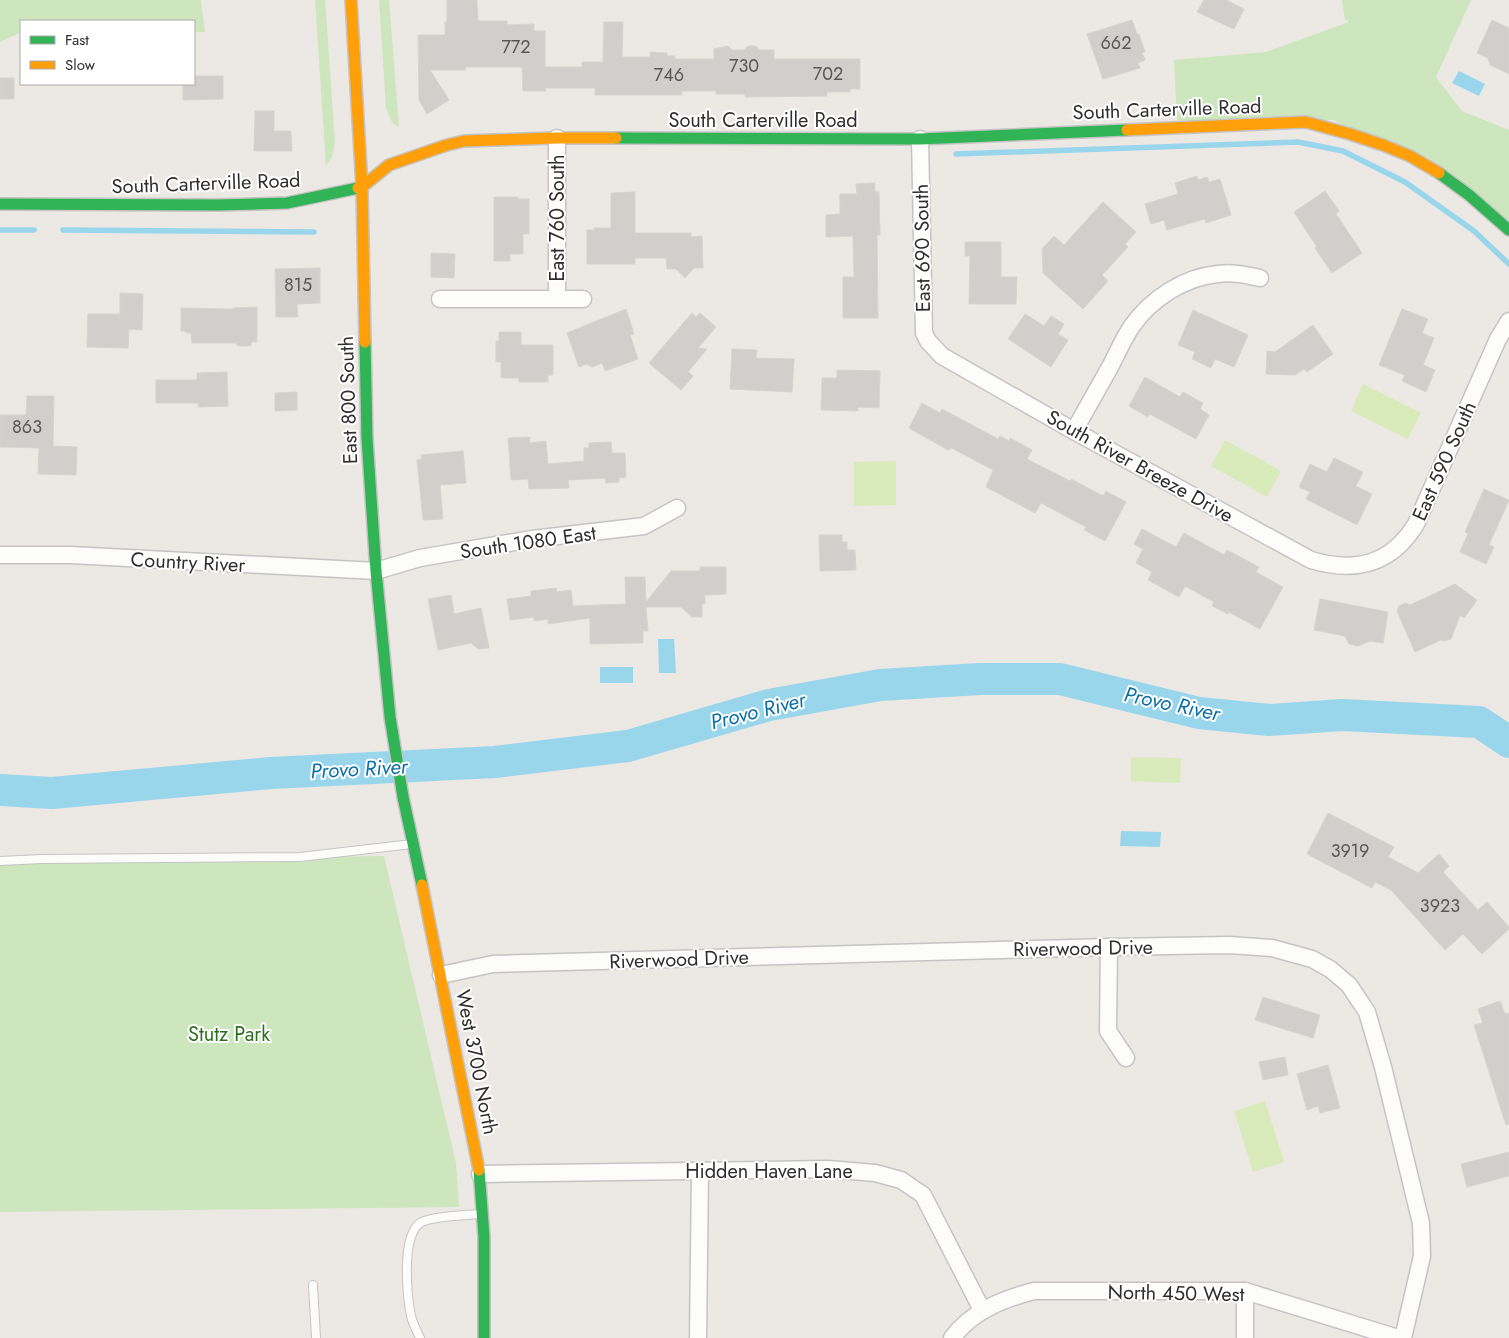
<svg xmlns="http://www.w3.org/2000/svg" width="1509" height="1338" font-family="Jost,sans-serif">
<rect width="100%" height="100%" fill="#ece8e4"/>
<g fill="#cee6be">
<path d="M0 0H201L205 32H194V21H21V32L0 42Z"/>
<path d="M315 0H325L335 143 332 157 326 166Z"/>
<path d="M379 0H389L399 126H396L392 122 386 108Z"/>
<path d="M1342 0H1471L1436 77 1462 111 1509 130V220L1334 120H1177L1174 60 1266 52 1349 22 1345 20Z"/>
<path d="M384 856 456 1163 459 1207 0 1212V863Z"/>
</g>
<g fill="#d9eabb">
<path d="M1363 384 1421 413 1408 439 1351 411Z"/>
<path d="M1225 440 1281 471 1267 497 1211 466Z"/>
<path d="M896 461V505L854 506V462Z"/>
<path d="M1131 757 1181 758 1180 783 1131 781Z"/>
<path d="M1265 1101 1284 1162 1253 1172 1234 1111Z"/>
</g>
<g fill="#99d6ec">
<path d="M1459 71 1485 84 1479 96 1452 83Z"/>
<path d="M658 639H674L676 673H659Z"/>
<rect x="600" y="667" width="33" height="16"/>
<path d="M1121 831 1161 832 1160 847 1120 846Z"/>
</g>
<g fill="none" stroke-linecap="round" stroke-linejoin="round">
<g stroke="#99d6ec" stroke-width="5.5">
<path d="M956 154 1298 142 1343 151 1405 182 1474 231 1509 264"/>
<path d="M0 230H34"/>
<path d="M63 230 314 232"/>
</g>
<path stroke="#99d6ec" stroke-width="32" d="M0 790 52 793 271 773 495 762 628 746 769 705 880 685 980 679H1060L1199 713 1269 720 1342 715 1479 722 1509 742"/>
</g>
<g fill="#d1cecb" stroke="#d7d4d0">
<path d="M447 0H477L478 21H507V25L534 24V31H545V67H582V62H603L604 22H623L622 57H650V52L667 53V56H675V59H714V49L728 46 732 50H744L748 46H756L759 50H774V59H860V89H850V92H827V96L745 97V94H716V91H682V95H595V88H545L546 91H523L522 67H465L466 70H430L449 100 427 114 419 100 418 35H445V22H447Z"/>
<path d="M1204 0H1226L1244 9 1234 29 1197 12Z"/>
<path d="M1132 20 1137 34H1139L1145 52 1142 53 1145 60 1138 63 1140 68 1103 79 1087 34Z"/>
<path d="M1492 20 1509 28V74L1490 65 1488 58 1477 53Z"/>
<path d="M194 76H223V99L183 100V84H194Z"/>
<rect x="0" y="78" width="14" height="21"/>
<path d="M255 111H274V131H291L292 151H254Z"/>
<path d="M1197 176 1198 180 1207 177 1209 182 1220 179 1231 215 1206 223 1205 219 1167 230 1164 220 1151 224 1145 204 1178 194 1175 183Z"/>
<path d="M875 183V192H879L880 235H877L878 318H843V277H854L853 236 826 237V215L840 214V194H857L856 184Z"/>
<path d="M1325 191 1339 211 1336 214 1362 253 1332 273 1315 248 1317 247 1294 212Z"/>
<path d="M635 192V233H691V237L702 236 703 268H694L685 278 676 269H667L666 258H635V264H587V230H594V228H611V193Z"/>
<path d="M494 197H518V199H529V234H523V254H510V261H494Z"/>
<path d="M1103 202 1136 232 1125 244 1128 247 1102 275 1108 281 1083 309 1043 273 1042 249 1054 236 1064 245Z"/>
<path d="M965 242H1001V277H1017L1016 304H969L970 256H965Z"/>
<path d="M431 253 455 254 454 278 431 277Z"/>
<path d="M320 268V303L297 304 298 317H276L275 269Z"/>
<path d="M120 293 143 294 142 330 129 329 128 348 87 347 88 314H120Z"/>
<path d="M257 307V342H251V346H237V343H192L191 333H186V331H181V308L233 309V308Z"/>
<path d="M626 309 634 334 630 335 638 359 605 371 602 363 592 367 586 364 579 367 567 333Z"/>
<path d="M1402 309 1428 319 1422 333 1434 338 1423 365 1435 370 1426 392 1402 381 1405 375 1379 365Z"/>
<path d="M1193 310 1248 335 1234 367 1215 359 1211 368 1192 359 1195 352 1178 345Z"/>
<path d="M692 313 696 317 700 313 716 327 698 348 707 349 688 372 693 376 681 390 649 363Z"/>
<path d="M1025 314 1044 326 1051 316 1064 324 1058 334 1068 340 1051 367 1008 339Z"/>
<path d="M1313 325 1333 354 1307 372 1304 369 1295 375 1266 374 1267 351 1275 352Z"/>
<path d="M499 332H521V345H553V375H548V382H519V378H501V362H496V341H499Z"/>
<path d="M732 349 757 350 756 358 794 359 792 392 730 389Z"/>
<path d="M837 370 880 371 879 408 858 407V411L821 410 822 378H837Z"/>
<path d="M227 372 228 406 198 407V403H156V380H197V373Z"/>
<path d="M1145 377 1180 397 1183 392 1203 403 1200 409 1209 415 1196 439 1150 414 1148 417 1129 406Z"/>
<path d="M297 392V410L275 411V393Z"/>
<path d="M27 396H54L53 446 77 447 76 475 38 474 39 448 0 447V415H26Z"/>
<path d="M922 403 940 413 942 409 998 439 1000 436 1009 441 1010 438 1032 450 1027 459 1070 481 1071 479 1103 496 1106 491 1126 502 1105 541 1084 530 1086 527 1041 503 1035 513 986 487 993 470 952 448 948 450 909 428Z"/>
<path d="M530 437V443L546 441 548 464 584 461V448H589V443L611 442 612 453H625L626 477 619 478V482L606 483 605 478 568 480 569 488 529 489 528 479 511 480 508 438Z"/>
<path d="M463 451 466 483 440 485 443 519 423 520 417 460 422 459 421 455Z"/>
<path d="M1334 458 1363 472 1356 486 1372 494 1357 525 1306 499 1310 492 1299 487 1310 464 1327 472Z"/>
<path d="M1484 489 1509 500 1489 545 1494 547 1486 564 1460 552 1468 534 1465 532Z"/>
<path d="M1142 529 1176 547 1184 533 1224 555 1227 550 1259 567 1256 572 1283 587 1260 629 1229 612 1228 614 1212 606 1214 602 1185 586 1179 597 1148 580 1152 572 1136 563 1143 549 1134 544Z"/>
<path d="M819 535H842V542H847V550H855L856 570 820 571Z"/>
<path d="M700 567H726V594L705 595V604H702V617H692L681 607H646L648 631H643V643L590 644V618L548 624V619L534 621V617L510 620 507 599 531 596V591L556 588 557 592 571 590 573 606 626 604 625 577H645L646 602 671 571H700Z"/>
<path d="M1455 584 1477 600 1464 618 1460 615 1451 639 1445 641 1441 640 1415 652 1397 611 1399 606 1405 603 1410 605Z"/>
<path d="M451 595 454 614 481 608 489 648 478 649 471 643 438 650 428 599Z"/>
<path d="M1320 599 1388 612 1383 643 1370 641 1358 646 1349 644 1345 636 1314 630Z"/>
<path d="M1328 813 1394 847 1388 857 1418 873 1439 854 1449 866 1443 872 1478 910 1487 902 1509 927V929L1482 954 1463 934 1445 950 1391 890 1375 882 1372 888 1307 854Z"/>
<path d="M1263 997 1320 1015 1313 1038 1255 1020Z"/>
<path d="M1500 1001 1505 1014 1509 1013V1124L1506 1125 1474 1025 1483 1023 1478 1009Z"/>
<path d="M1285 1057 1288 1075 1263 1080 1259 1062Z"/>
<path d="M1328 1065 1340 1108 1320 1113 1318 1106 1307 1110 1297 1074Z"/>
<path d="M1509 1152V1176L1467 1187 1461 1164Z"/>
</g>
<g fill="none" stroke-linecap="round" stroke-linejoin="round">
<defs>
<g id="lane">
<path d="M0 861 41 859 300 857 412 844"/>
<path d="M313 1285 316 1338"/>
<path d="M420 1338C417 1331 413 1324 411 1316 407 1296 401 1237 420 1223 430 1216 467 1215 481 1214"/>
</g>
<g id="street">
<path d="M557 138V298"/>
<path d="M920 139 924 333 928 341 942 356 1074 431 1311 560C1355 573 1391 565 1416 524L1498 339 1509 321"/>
<path d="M440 299H583"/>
<path d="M1074 431C1086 410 1098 388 1110 367 1117 354 1123 339 1132 326 1151 299 1184 277 1218 274 1232 272 1246 275 1260 278"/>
<path d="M0 555H71L376 571 420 558 532 539 644 526 677 508"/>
<path d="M1109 947 1108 1031 1126 1058"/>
<path d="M441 975 493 964 1109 947 1229 945 1272 948 1312 959 1330 969 1349 985 1367 1012 1383 1067 1421 1223 1422 1256 1403 1338"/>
<path d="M480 1174 828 1169 875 1173 901 1180 923 1195 982 1310"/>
<path d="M1245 1291V1338"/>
<path d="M698 1338 700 1171"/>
<path d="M952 1338C972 1311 1003 1299 1034 1291H1245L1398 1338"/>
</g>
<g id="fast">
<path d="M616 138 920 139 1127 130"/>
<path d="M1439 173 1469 195 1509 230"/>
<path d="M0 204 218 205 287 203 358 188"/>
<path d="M365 342 367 438 376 571 390 717 403 797 422 885"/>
<path d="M479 1170 484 1237V1338"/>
</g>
<g id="slow">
<path d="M351 0 362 187 365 342"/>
<path d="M1127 130 1306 122 1350 134 1383 145 1410 156 1439 173"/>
<path d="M358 188 362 187 389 165 447 145 464 141 557 138H616"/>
<path d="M422 885 479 1170"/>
</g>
</defs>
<use href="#lane" stroke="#c5c4c5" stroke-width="10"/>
<use href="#street" stroke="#c5c4c5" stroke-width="19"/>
<use href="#fast" stroke="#c5c4c5" stroke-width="14"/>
<use href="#slow" stroke="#c5c4c5" stroke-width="14"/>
<use href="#lane" stroke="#fcfcfb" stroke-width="8"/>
<use href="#street" stroke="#fcfcfb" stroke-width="16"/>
<use href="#fast" stroke="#30b455" stroke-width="11"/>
<use href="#slow" stroke="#ff9f0a" stroke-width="11"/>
</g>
<g text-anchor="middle" stroke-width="4" stroke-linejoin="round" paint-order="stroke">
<g font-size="18" fill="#585857">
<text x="1116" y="49">662</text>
<text x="516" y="53">772</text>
<text x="744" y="72">730</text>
<text x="828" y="80">702</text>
<text x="669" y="81">746</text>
<text x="298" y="291">815</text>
<text x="27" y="433">863</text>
<text x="1350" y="857">3919</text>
<text x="1440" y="912">3923</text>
</g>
<g font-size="20" fill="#2e2e2e" stroke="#fff">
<text transform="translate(1167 109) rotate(-2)" y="7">South Carterville Road</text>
<text x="763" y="127">South Carterville Road</text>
<text transform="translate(206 183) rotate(-2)" y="7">South Carterville Road</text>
<text transform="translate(557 218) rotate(-90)" y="7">East 760 South</text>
<text transform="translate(922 248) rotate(-91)" y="7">East 690 South</text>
<text transform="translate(348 400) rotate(-92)" y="7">East 800 South</text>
<text transform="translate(1444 461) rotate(-66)" y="7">East 590 South</text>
<text transform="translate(1140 466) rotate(29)" y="7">South River Breeze Drive</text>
<text transform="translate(528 542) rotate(-8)" y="7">South 1080 East</text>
<text transform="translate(188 562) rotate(3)" y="7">Country River</text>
<text transform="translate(1083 948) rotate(-1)" y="7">Riverwood Drive</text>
<text transform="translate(679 959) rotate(-2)" y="7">Riverwood Drive</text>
<text transform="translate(477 1062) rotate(79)" y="7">West 3700 North</text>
<text x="769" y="1178">Hidden Haven Lane</text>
<text transform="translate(1176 1293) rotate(1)" y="7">North 450 West</text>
</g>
<g font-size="20" fill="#2c6e1b" stroke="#fff">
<text x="229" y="1041">Stutz Park</text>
</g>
<g font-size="21" font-style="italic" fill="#0d6fa3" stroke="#fff">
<text transform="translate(1172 704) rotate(12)" y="7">Provo River</text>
<text transform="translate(758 711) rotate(-14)" y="7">Provo River</text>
<text transform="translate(359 769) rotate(-3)" y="7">Provo River</text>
</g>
</g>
<rect x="20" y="20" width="175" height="65" fill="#ffffff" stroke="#ababab"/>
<rect x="30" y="36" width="25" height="8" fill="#30b455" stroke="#ababab"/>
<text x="65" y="45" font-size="15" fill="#2e2e2e">Fast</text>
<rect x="30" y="61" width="25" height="8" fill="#ff9f0a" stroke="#ababab"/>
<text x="65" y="70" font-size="15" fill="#2e2e2e">Slow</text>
</svg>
